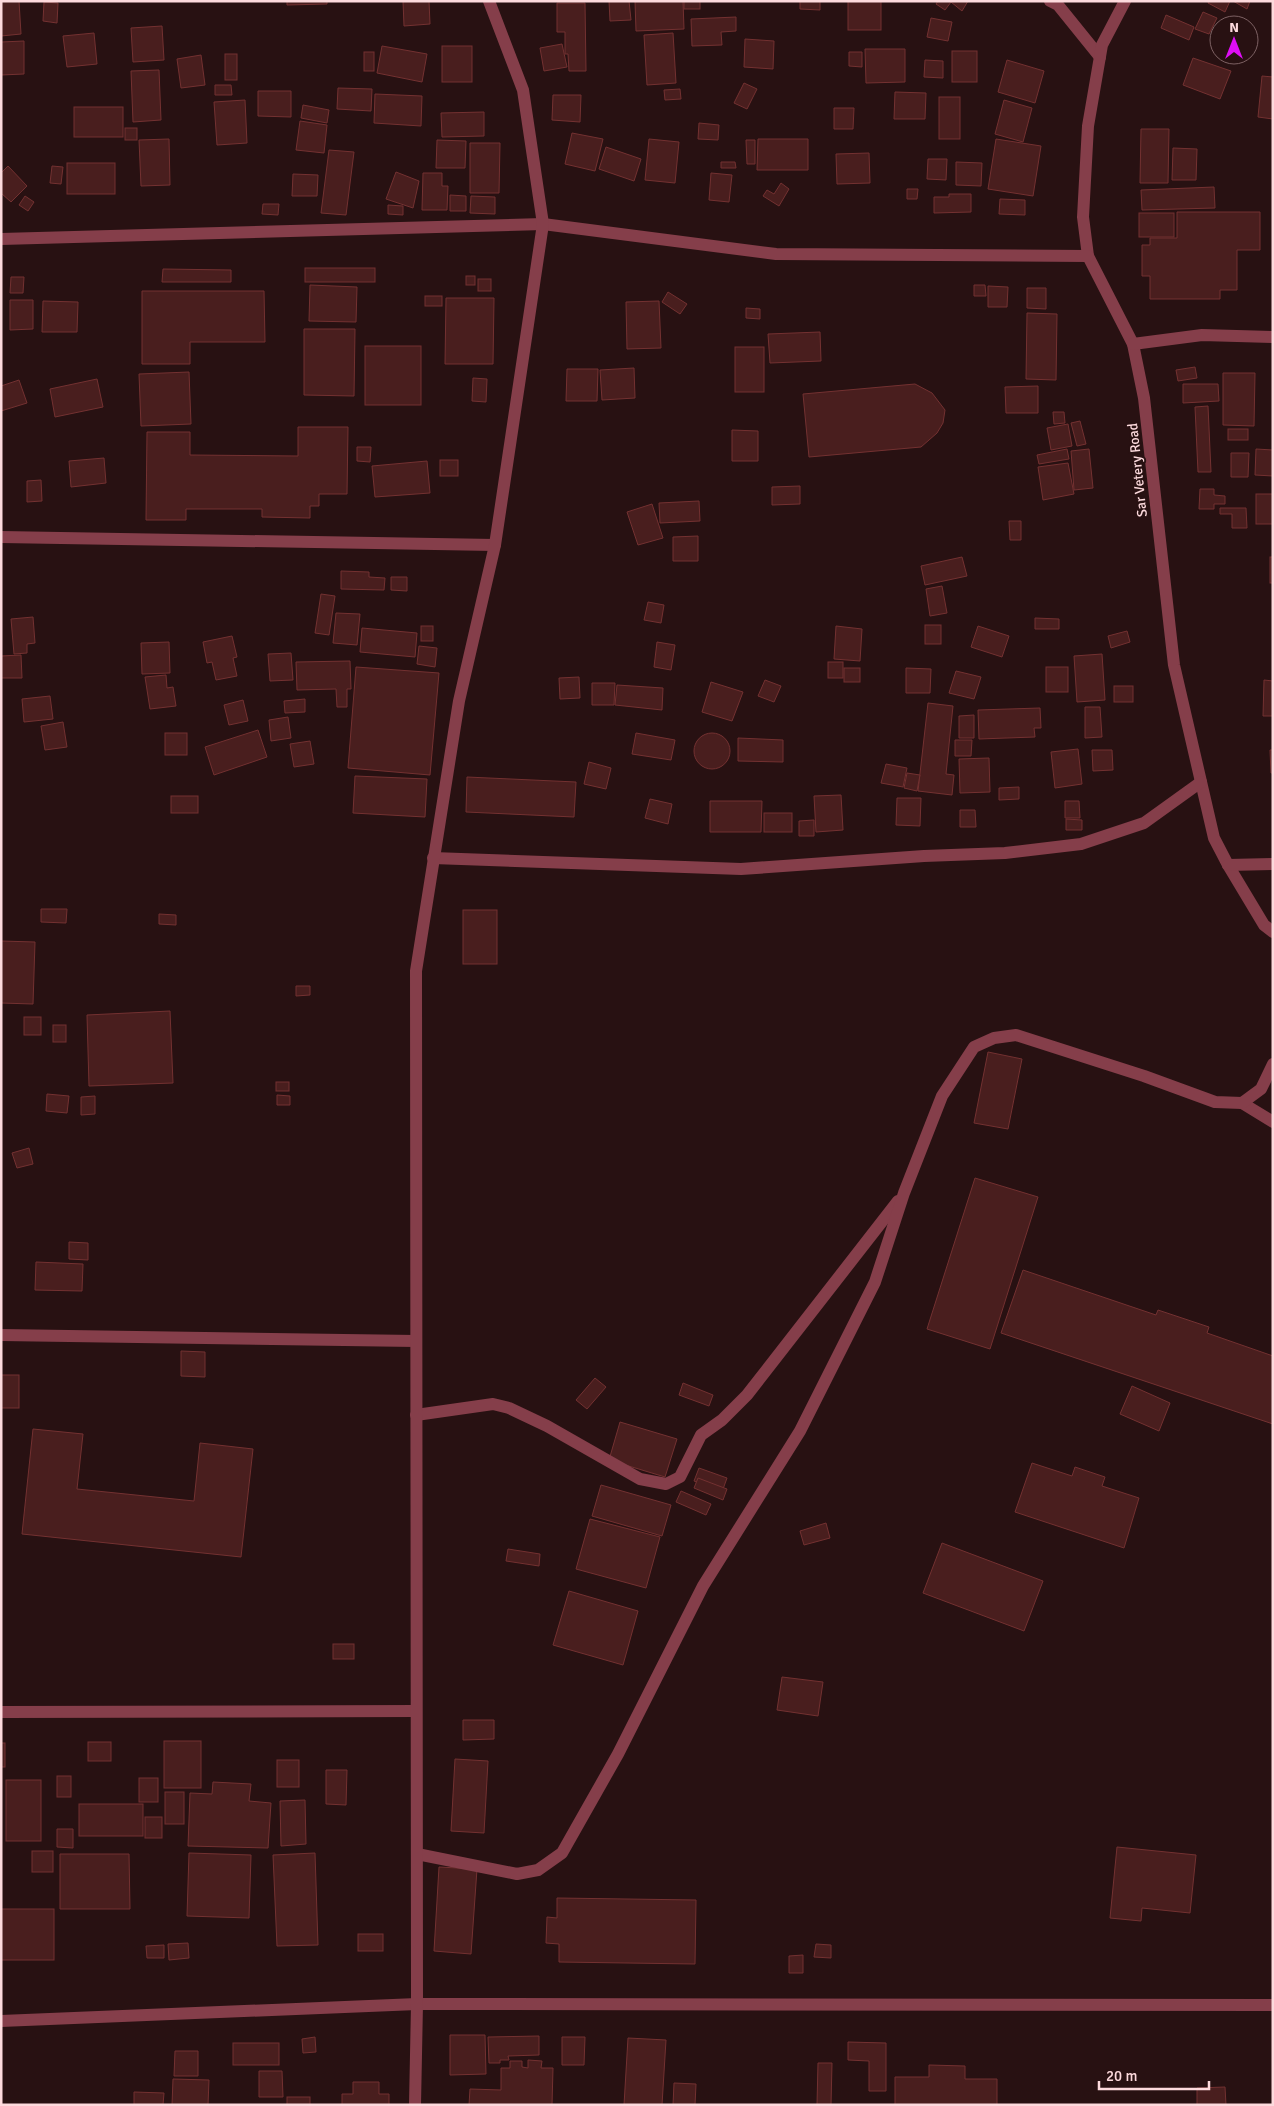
<svg xmlns="http://www.w3.org/2000/svg" width="1274" height="2106" font-family="Signika,sans-serif">
<rect width="100%" height="100%" fill="#281112"/>
<g fill="#491e1e" stroke="#733131">
<path d="M1 1H19L21 34 1 36Z"/>
<path d="M287 1H327V4L287 5Z"/>
<path d="M403 1H429L430 24 404 26Z"/>
<path d="M609 1H629L631 20 610 21Z"/>
<path d="M635 1H683L684 29 636 31Z"/>
<rect x="684" y="1" width="16" height="8"/>
<path d="M800 1H820V10L800 9Z"/>
<rect x="848" y="1" width="33" height="29"/>
<path d="M938 1H968L962 11 951 2 945 10 936 4Z"/>
<path d="M1209 1H1230L1225 12 1208 3Z"/>
<path d="M1233 1H1250L1247 9Z"/>
<path d="M44 2 58 3 57 23 43 21Z"/>
<path d="M557 3H585L586 71H569L568 54H565V32H557Z"/>
<path d="M1203 12 1217 18 1209 34 1195 29Z"/>
<path d="M1166 15 1194 27 1189 40 1161 28Z"/>
<path d="M736 17V31L721 32 722 45 692 46 691 19Z"/>
<path d="M931 18 952 22 948 41 927 37Z"/>
<path d="M162 26 164 60 133 62 131 28Z"/>
<path d="M94 33 97 64 67 67 63 36Z"/>
<path d="M673 33 676 83 647 85 644 35Z"/>
<path d="M745 39 774 41 773 69 744 67Z"/>
<path d="M24 41V74L1 75V42Z"/>
<path d="M562 44 567 67 544 71 540 48Z"/>
<path d="M382 46 427 54 422 82 377 73Z"/>
<rect x="442" y="46" width="30" height="36"/>
<path d="M865 49H905V82L866 83Z"/>
<rect x="952" y="51" width="25" height="31"/>
<rect x="364" y="52" width="10" height="19"/>
<path d="M849 52H862V67L849 66Z"/>
<rect x="225" y="54" width="12" height="26"/>
<path d="M201 55 205 85 181 88 177 59Z"/>
<path d="M1193 58 1231 71 1220 99 1183 85Z"/>
<path d="M925 60 943 61V78L924 77Z"/>
<path d="M1007 60 1044 71 1035 103 998 92Z"/>
<path d="M159 70 161 120 133 122 131 71Z"/>
<path d="M1262 76 1273 77V119L1258 117Z"/>
<path d="M744 83 757 89 747 109 734 103Z"/>
<path d="M215 85H231L232 95H215Z"/>
<path d="M338 88 372 89 371 111 337 109Z"/>
<path d="M680 89 681 99 665 100 664 90Z"/>
<path d="M258 91H291V117L258 116Z"/>
<path d="M895 92 926 93 925 119H894Z"/>
<path d="M375 94 422 96 421 126 374 123Z"/>
<path d="M553 95H581L580 122 552 120Z"/>
<rect x="939" y="97" width="21" height="42"/>
<path d="M245 100 247 143 217 145 214 102Z"/>
<path d="M1004 100 1032 108 1023 142 995 134Z"/>
<path d="M303 105 329 110 327 123 301 118Z"/>
<rect x="74" y="107" width="49" height="30"/>
<path d="M834 108H854L853 129H834Z"/>
<path d="M484 112V136L442 137 441 113Z"/>
<path d="M300 121 327 125 324 153 296 150Z"/>
<path d="M699 123 719 125 718 140 698 139Z"/>
<rect x="125" y="128" width="12" height="12"/>
<path d="M1141 129H1169L1168 183H1140Z"/>
<path d="M572 133 603 139 595 171 565 164Z"/>
<path d="M169 139 170 185 141 186 139 140Z"/>
<path d="M649 139 679 142 675 183 645 180Z"/>
<path d="M758 139H808V170H757Z"/>
<path d="M996 139 1041 146 1033 196 988 189Z"/>
<path d="M437 140 466 141 465 168H436Z"/>
<path d="M746 140H755V164H747Z"/>
<path d="M470 143H500L499 193H470Z"/>
<path d="M606 147 641 159 634 181 599 169Z"/>
<path d="M1173 148 1197 149 1196 180H1172Z"/>
<path d="M329 150 354 152 346 215 321 213Z"/>
<path d="M869 153 870 183 837 184 836 154Z"/>
<path d="M928 159H947L946 180 927 179Z"/>
<path d="M721 162H735L736 168H721Z"/>
<path d="M956 162 982 163 981 186 956 185Z"/>
<rect x="67" y="163" width="48" height="31"/>
<path d="M8 166 27 186 11 202 1 193V173Z"/>
<path d="M52 166 63 167 61 184 50 183Z"/>
<path d="M396 172 419 181 413 208 386 199Z"/>
<path d="M423 173H442V186H448L447 210H422Z"/>
<path d="M711 173 732 175 729 202 709 200Z"/>
<path d="M293 174 318 175 317 196H292Z"/>
<path d="M781 183 789 189 779 206 763 196 767 190 774 194Z"/>
<path d="M1214 187 1215 208 1142 210 1141 190Z"/>
<path d="M907 189H918L917 199H907Z"/>
<path d="M949 194H971V212L934 213V197H949Z"/>
<path d="M450 195 466 196V211H450Z"/>
<path d="M25 196 34 202 28 211 19 205Z"/>
<path d="M471 196 495 197V214L470 213Z"/>
<path d="M1000 199 1025 200V215L999 214Z"/>
<path d="M263 204H279L278 215 262 214Z"/>
<path d="M388 205 403 206V215L388 214Z"/>
<path d="M1177 212H1260V250H1237V290H1220V299H1150V276H1142V245H1150V238H1177Z"/>
<rect x="1139" y="213" width="35" height="24"/>
<rect x="305" y="268" width="70" height="14"/>
<path d="M163 269 231 270V282H162Z"/>
<rect x="466" y="276" width="9" height="9"/>
<path d="M11 277H24L23 293H10Z"/>
<rect x="478" y="279" width="13" height="12"/>
<path d="M310 285 357 287 356 322 309 321Z"/>
<path d="M974 285H985L986 296H974Z"/>
<path d="M988 286 1008 287 1007 307H988Z"/>
<path d="M1027 288H1046V309L1027 308Z"/>
<path d="M142 291H264L265 342H190V364H142Z"/>
<path d="M668 292 687 304 680 314 662 302Z"/>
<rect x="425" y="296" width="17" height="10"/>
<path d="M446 298H494L493 364H445Z"/>
<path d="M10 300H33V329L10 330Z"/>
<path d="M43 301 78 302 77 332H42Z"/>
<path d="M659 301 661 348 627 349 626 302Z"/>
<path d="M746 308 760 309V319L746 318Z"/>
<path d="M1027 313 1057 314 1056 380 1026 379Z"/>
<path d="M304 329H355L354 396 304 395Z"/>
<path d="M820 332 821 361 770 363 768 334Z"/>
<rect x="365" y="346" width="56" height="59"/>
<rect x="735" y="347" width="29" height="45"/>
<path d="M1195 367 1197 378 1178 381 1176 370Z"/>
<path d="M634 368 635 398 602 400 600 370Z"/>
<path d="M567 369H598L597 401H566Z"/>
<path d="M189 372 191 424 141 426 139 374Z"/>
<path d="M1223 373H1255L1254 426 1223 425Z"/>
<path d="M473 378 487 379 486 402 472 401Z"/>
<path d="M97 379 103 407 55 417 50 389Z"/>
<path d="M19 380 27 403 1 411V386Z"/>
<path d="M915 384 932 393 945 410 943 423 937 433 921 447 809 457 803 394Z"/>
<path d="M1183 384H1218L1219 401 1183 403Z"/>
<path d="M1038 386V413H1006L1005 387Z"/>
<path d="M1208 406 1211 472H1198L1195 407Z"/>
<path d="M1053 412H1064L1065 423 1054 424Z"/>
<path d="M1080 421 1086 444 1077 446 1071 423Z"/>
<path d="M1068 424 1072 446 1051 450 1047 428Z"/>
<path d="M298 427H348L347 494H319V506H310V518L262 517V509H186V520H146L147 432H190V455L298 456Z"/>
<rect x="1228" y="429" width="20" height="11"/>
<path d="M732 430 758 431V461H732Z"/>
<path d="M357 447H371L370 462 357 461Z"/>
<path d="M1067 449 1069 459 1039 464 1037 455Z"/>
<path d="M1089 449 1093 488 1074 490 1071 451Z"/>
<path d="M1256 449 1273 450V476L1255 475Z"/>
<path d="M1231 453H1249L1248 477H1231Z"/>
<path d="M104 458 106 483 71 487 69 461Z"/>
<rect x="440" y="460" width="18" height="16"/>
<path d="M427 461 430 493 375 497 372 466Z"/>
<path d="M1068 463 1074 494 1043 500 1038 467Z"/>
<path d="M41 480 42 501 27 502V481Z"/>
<path d="M800 486V504L772 505V487Z"/>
<path d="M1200 489H1214V495L1225 496V504H1214V509H1199Z"/>
<rect x="1256" y="494" width="17" height="30"/>
<path d="M699 501 700 521 660 523 659 503Z"/>
<path d="M652 504 663 538 638 545 627 512Z"/>
<path d="M1220 508H1246L1247 528H1232V514H1220Z"/>
<path d="M1009 521H1021V540H1010Z"/>
<path d="M698 536V561H673V537Z"/>
<path d="M962 557 967 576 925 585 921 566Z"/>
<rect x="1270" y="557" width="3" height="26"/>
<path d="M341 571 369 572V577L385 578 384 590 341 589Z"/>
<path d="M391 577H407V591L391 590Z"/>
<path d="M942 586 947 613 930 616 926 589Z"/>
<path d="M321 594 335 596 329 635 315 633Z"/>
<path d="M648 602 664 605 661 623 644 620Z"/>
<path d="M336 613 360 614 357 645 333 643Z"/>
<path d="M33 617 35 643 27 644V653L14 654 11 619Z"/>
<path d="M1035 618 1059 619V629H1035Z"/>
<rect x="925" y="625" width="16" height="19"/>
<rect x="421" y="626" width="12" height="15"/>
<path d="M836 626 862 629 860 661 834 659Z"/>
<path d="M978 626 1009 636 1002 657 971 647Z"/>
<path d="M362 628 417 633 415 657 360 652Z"/>
<path d="M1127 631 1130 642 1111 648 1108 636Z"/>
<path d="M232 636 237 657 233 658 237 676 216 680 212 662 207 663 203 642Z"/>
<path d="M169 642 170 673 142 674 141 643Z"/>
<path d="M657 642 675 645 671 670 654 667Z"/>
<path d="M419 646 437 648 435 667 417 664Z"/>
<path d="M291 653 293 680 270 681 268 654Z"/>
<path d="M1102 654 1105 700 1077 702 1074 656Z"/>
<path d="M21 655 22 678H1V656Z"/>
<path d="M350 661 351 689H347V707H337L336 689 297 690 296 662Z"/>
<rect x="828" y="662" width="15" height="16"/>
<path d="M356 667 439 673 430 775 348 768Z"/>
<rect x="1046" y="667" width="22" height="25"/>
<rect x="844" y="668" width="16" height="14"/>
<path d="M906 668 931 669 930 693H906Z"/>
<path d="M956 671 981 677 974 699 949 693Z"/>
<path d="M166 675 167 688 173 687 176 706 150 709 145 677Z"/>
<path d="M579 677 580 698 560 699 559 678Z"/>
<path d="M765 680 781 686 774 702 758 696Z"/>
<path d="M1264 680 1273 681V716H1263Z"/>
<path d="M711 682 743 692 732 721 702 712Z"/>
<path d="M592 683H615L614 705H592Z"/>
<path d="M617 685 663 688 662 710 615 705Z"/>
<rect x="1114" y="686" width="19" height="16"/>
<path d="M50 696 53 719 24 722 22 699Z"/>
<path d="M305 699V712L285 713 284 701Z"/>
<path d="M243 700 248 721 229 725 224 705Z"/>
<path d="M928 703 953 706 946 774 954 775 952 795 918 791Z"/>
<path d="M1085 707H1100L1102 737 1085 738Z"/>
<path d="M1040 708 1041 728H1034L1035 737 979 739 978 710Z"/>
<path d="M974 715V738H959V716Z"/>
<path d="M288 717 291 738 271 741 269 720Z"/>
<path d="M63 722 67 747 45 750 41 726Z"/>
<path d="M258 730 267 757 214 775 205 747Z"/>
<circle cx="712" cy="751" r="18"/>
<rect x="165" y="733" width="22" height="22"/>
<path d="M636 733 675 740 671 760 632 754Z"/>
<path d="M738 738 783 740V762L738 761Z"/>
<path d="M955 740H972L971 756H955Z"/>
<path d="M310 741 314 764 294 767 290 744Z"/>
<path d="M1078 749 1082 784 1055 788 1051 752Z"/>
<path d="M1092 750H1112L1113 770 1093 771Z"/>
<path d="M1270 750H1273V773H1271Z"/>
<path d="M989 758 990 792 960 793 959 759Z"/>
<path d="M589 762 611 768 606 789 584 784Z"/>
<path d="M886 764 907 768 903 787 881 783Z"/>
<path d="M907 773 920 775 917 791 904 788Z"/>
<path d="M355 776 427 779 425 817 353 813Z"/>
<path d="M467 777 576 782 574 817 466 812Z"/>
<path d="M1019 787V799L999 800V788Z"/>
<path d="M841 795 843 830 816 832 814 796Z"/>
<rect x="171" y="796" width="27" height="17"/>
<path d="M897 798H921L920 826 896 825Z"/>
<path d="M650 799 672 804 668 824 645 818Z"/>
<path d="M710 801H762L761 832H710Z"/>
<path d="M1065 801H1079L1080 818H1065Z"/>
<path d="M960 810H975L976 827H960Z"/>
<rect x="764" y="813" width="28" height="19"/>
<path d="M1066 819 1082 820V830H1066Z"/>
<path d="M814 820V836H799V821Z"/>
<path d="M41 909H67L66 923 41 922Z"/>
<rect x="463" y="910" width="34" height="54"/>
<path d="M159 914 176 915V925L159 924Z"/>
<path d="M1 941 35 942 33 1004 1 1003Z"/>
<path d="M296 986H310V995L296 996Z"/>
<path d="M170 1011 173 1083 89 1086 87 1015Z"/>
<rect x="24" y="1017" width="17" height="18"/>
<rect x="53" y="1025" width="13" height="17"/>
<path d="M988 1052 1022 1059 1008 1129 974 1123Z"/>
<rect x="276" y="1082" width="13" height="9"/>
<path d="M47 1094 69 1096 67 1113 46 1111Z"/>
<path d="M277 1095 290 1096V1105H277Z"/>
<path d="M95 1096V1114L81 1115V1097Z"/>
<path d="M29 1148 33 1164 17 1168 12 1153Z"/>
<path d="M975 1178 1038 1197 990 1349 927 1329Z"/>
<path d="M69 1242 88 1243V1260L69 1259Z"/>
<path d="M36 1262 83 1264 82 1291 35 1290Z"/>
<path d="M1023 1270 1156 1315 1158 1310 1209 1327 1207 1333 1273 1356V1424L1001 1333Z"/>
<path d="M181 1351 205 1352V1377L181 1376Z"/>
<rect x="1" y="1375" width="18" height="33"/>
<path d="M595 1378 606 1387 587 1409 576 1400Z"/>
<path d="M683 1383 713 1395 709 1406 679 1395Z"/>
<path d="M1132 1386 1170 1403 1159 1431 1120 1414Z"/>
<path d="M620 1422 677 1439 665 1477 609 1460Z"/>
<path d="M33 1429 83 1434 77 1489 194 1501 200 1443 253 1449 241 1557 22 1534Z"/>
<path d="M1032 1463 1072 1476 1075 1467 1105 1477 1102 1486 1139 1498 1124 1548 1015 1512Z"/>
<path d="M699 1468 727 1478 722 1492 694 1481Z"/>
<path d="M698 1478 727 1489 723 1500 694 1488Z"/>
<path d="M601 1485 671 1505 662 1536 592 1516Z"/>
<path d="M681 1491 711 1504 706 1515 676 1502Z"/>
<path d="M590 1519 660 1537 646 1588 576 1569Z"/>
<path d="M826 1523 830 1538 804 1545 800 1531Z"/>
<path d="M942 1543 1043 1581 1024 1631 923 1593Z"/>
<path d="M508 1549 540 1554 539 1566 506 1561Z"/>
<path d="M569 1591 638 1611 623 1665 553 1645Z"/>
<rect x="333" y="1644" width="21" height="15"/>
<path d="M782 1677 823 1682 818 1716 777 1710Z"/>
<path d="M463 1720H494V1739L463 1740Z"/>
<rect x="164" y="1741" width="37" height="47"/>
<rect x="88" y="1742" width="23" height="19"/>
<rect x="1" y="1743" width="4" height="24"/>
<path d="M455 1759 488 1761 484 1833 451 1831Z"/>
<rect x="277" y="1760" width="22" height="27"/>
<path d="M326 1770H347L346 1805 326 1804Z"/>
<rect x="57" y="1776" width="14" height="21"/>
<rect x="139" y="1778" width="19" height="24"/>
<rect x="6" y="1780" width="35" height="61"/>
<path d="M213 1782 251 1784 249 1801 271 1803 268 1848 188 1846 190 1793 212 1794Z"/>
<rect x="165" y="1792" width="19" height="32"/>
<path d="M305 1800 306 1844 281 1846 280 1801Z"/>
<rect x="79" y="1804" width="64" height="32"/>
<rect x="145" y="1817" width="17" height="21"/>
<path d="M57 1829H73V1848L57 1847Z"/>
<path d="M1117 1847 1196 1855 1190 1913 1142 1908 1141 1921 1110 1918Z"/>
<rect x="32" y="1851" width="21" height="21"/>
<path d="M189 1853 251 1855 249 1918 187 1916Z"/>
<path d="M315 1853 318 1945 277 1946 273 1855Z"/>
<path d="M60 1854H129L130 1909H60Z"/>
<path d="M439 1867 477 1869 471 1954 434 1951Z"/>
<path d="M557 1898 696 1900 695 1964 559 1962V1944L546 1943 547 1917 557 1918Z"/>
<rect x="1" y="1909" width="53" height="51"/>
<rect x="358" y="1934" width="25" height="17"/>
<path d="M188 1943 189 1958 169 1960 168 1944Z"/>
<path d="M816 1944 831 1945V1958L814 1957Z"/>
<path d="M164 1945V1958H147L146 1946Z"/>
<path d="M803 1955V1973H789V1956Z"/>
<path d="M450 2035H485L486 2074 450 2075Z"/>
<path d="M539 2036V2055L508 2056 509 2060H500V2063H489L488 2037Z"/>
<path d="M315 2037 316 2052 303 2053 302 2039Z"/>
<path d="M562 2037H585L584 2065H562Z"/>
<path d="M628 2038 666 2040 662 2105H624Z"/>
<path d="M848 2042 886 2043V2091H869V2061L848 2060Z"/>
<rect x="233" y="2043" width="46" height="22"/>
<path d="M175 2051H198V2076H174Z"/>
<path d="M528 2060 542 2061 541 2068H553L552 2105H469L470 2089 501 2090V2068H510V2061H522V2067L528 2068Z"/>
<path d="M818 2063H832L831 2105H817Z"/>
<path d="M929 2065 965 2066V2079H997V2105H895V2077H929Z"/>
<path d="M259 2071H282L283 2097H259Z"/>
<path d="M173 2079 209 2080 208 2105H172Z"/>
<path d="M353 2082H379V2094H389V2105H342V2094H353Z"/>
<path d="M674 2083 696 2084 695 2105H673Z"/>
<path d="M1225 2087 1226 2105H1197V2088Z"/>
<path d="M134 2092 164 2093 163 2105H134Z"/>
<rect x="287" y="2097" width="23" height="8"/>
</g>
<g fill="none" stroke-linecap="round" stroke-linejoin="round">
<g stroke="#853e4a" stroke-width="12">
<path d="M1050 1 1058 5 1100 57"/>
<path d="M1125 1 1102 45 1088 126 1083 217 1088 256 1133 344 1144 398 1174 665 1214 838 1228 865 1264 925 1273 932"/>
<path d="M1 239 543 224 776 254 1088 256"/>
<path d="M1133 344 1202 335 1273 337"/>
<path d="M1 537 495 545"/>
<path d="M433 858 741 869 924 856 1005 853 1081 844 1144 823 1201 782"/>
<path d="M1228 865 1273 864"/>
<path d="M1242 1103 1273 1122"/>
<path d="M1 1335 416 1341"/>
<path d="M416 1415 493 1404 509 1408 547 1426 640 1479 666 1484 680 1477 701 1435 722 1420 747 1395 898 1201"/>
<path d="M1 1712 416 1711"/>
<path d="M417 1854 517 1874 538 1870 562 1853 618 1754 703 1586 800 1431 875 1282 904 1193 942 1096 974 1047 994 1038 1016 1035 1144 1076 1215 1102 1242 1103 1261 1089 1273 1064"/>
<path d="M1 2021 417 2004 1273 2005"/>
<path d="M415 2105 417 2004 416 971 459 701 495 545 543 224 523 90 489 1"/>
</g>
</g>
<g text-anchor="middle" stroke-width="4" stroke-linejoin="round" paint-order="stroke">
<g font-size="14" fill="#fddadd" stroke="#281112">
<text transform="translate(1137 470) rotate(-96)" y="5">Sar Vetery Road</text>
</g>
</g>
<rect width="1274" height="2106" fill="none" stroke="#fddadd" stroke-width="5"/>
<g transform="translate(1234 40)"><circle r="24" fill="#281112" stroke="#7d6163"/>
<path d="M0-4L9 19L0 12L-9 19Z" fill="#de0ef5"/>
<text y="-8" font-size="14" font-weight="bold" text-anchor="middle" fill="#fddadd">N</text>
</g>
<path d="M1099 2081v8h110v-8" fill="none" stroke="#fddadd" stroke-width="2.5"/>
<text x="1106" y="2081" font-size="15" fill="#fddadd" stroke="#281112" stroke-width="4" paint-order="stroke">20 m</text>
</svg>
